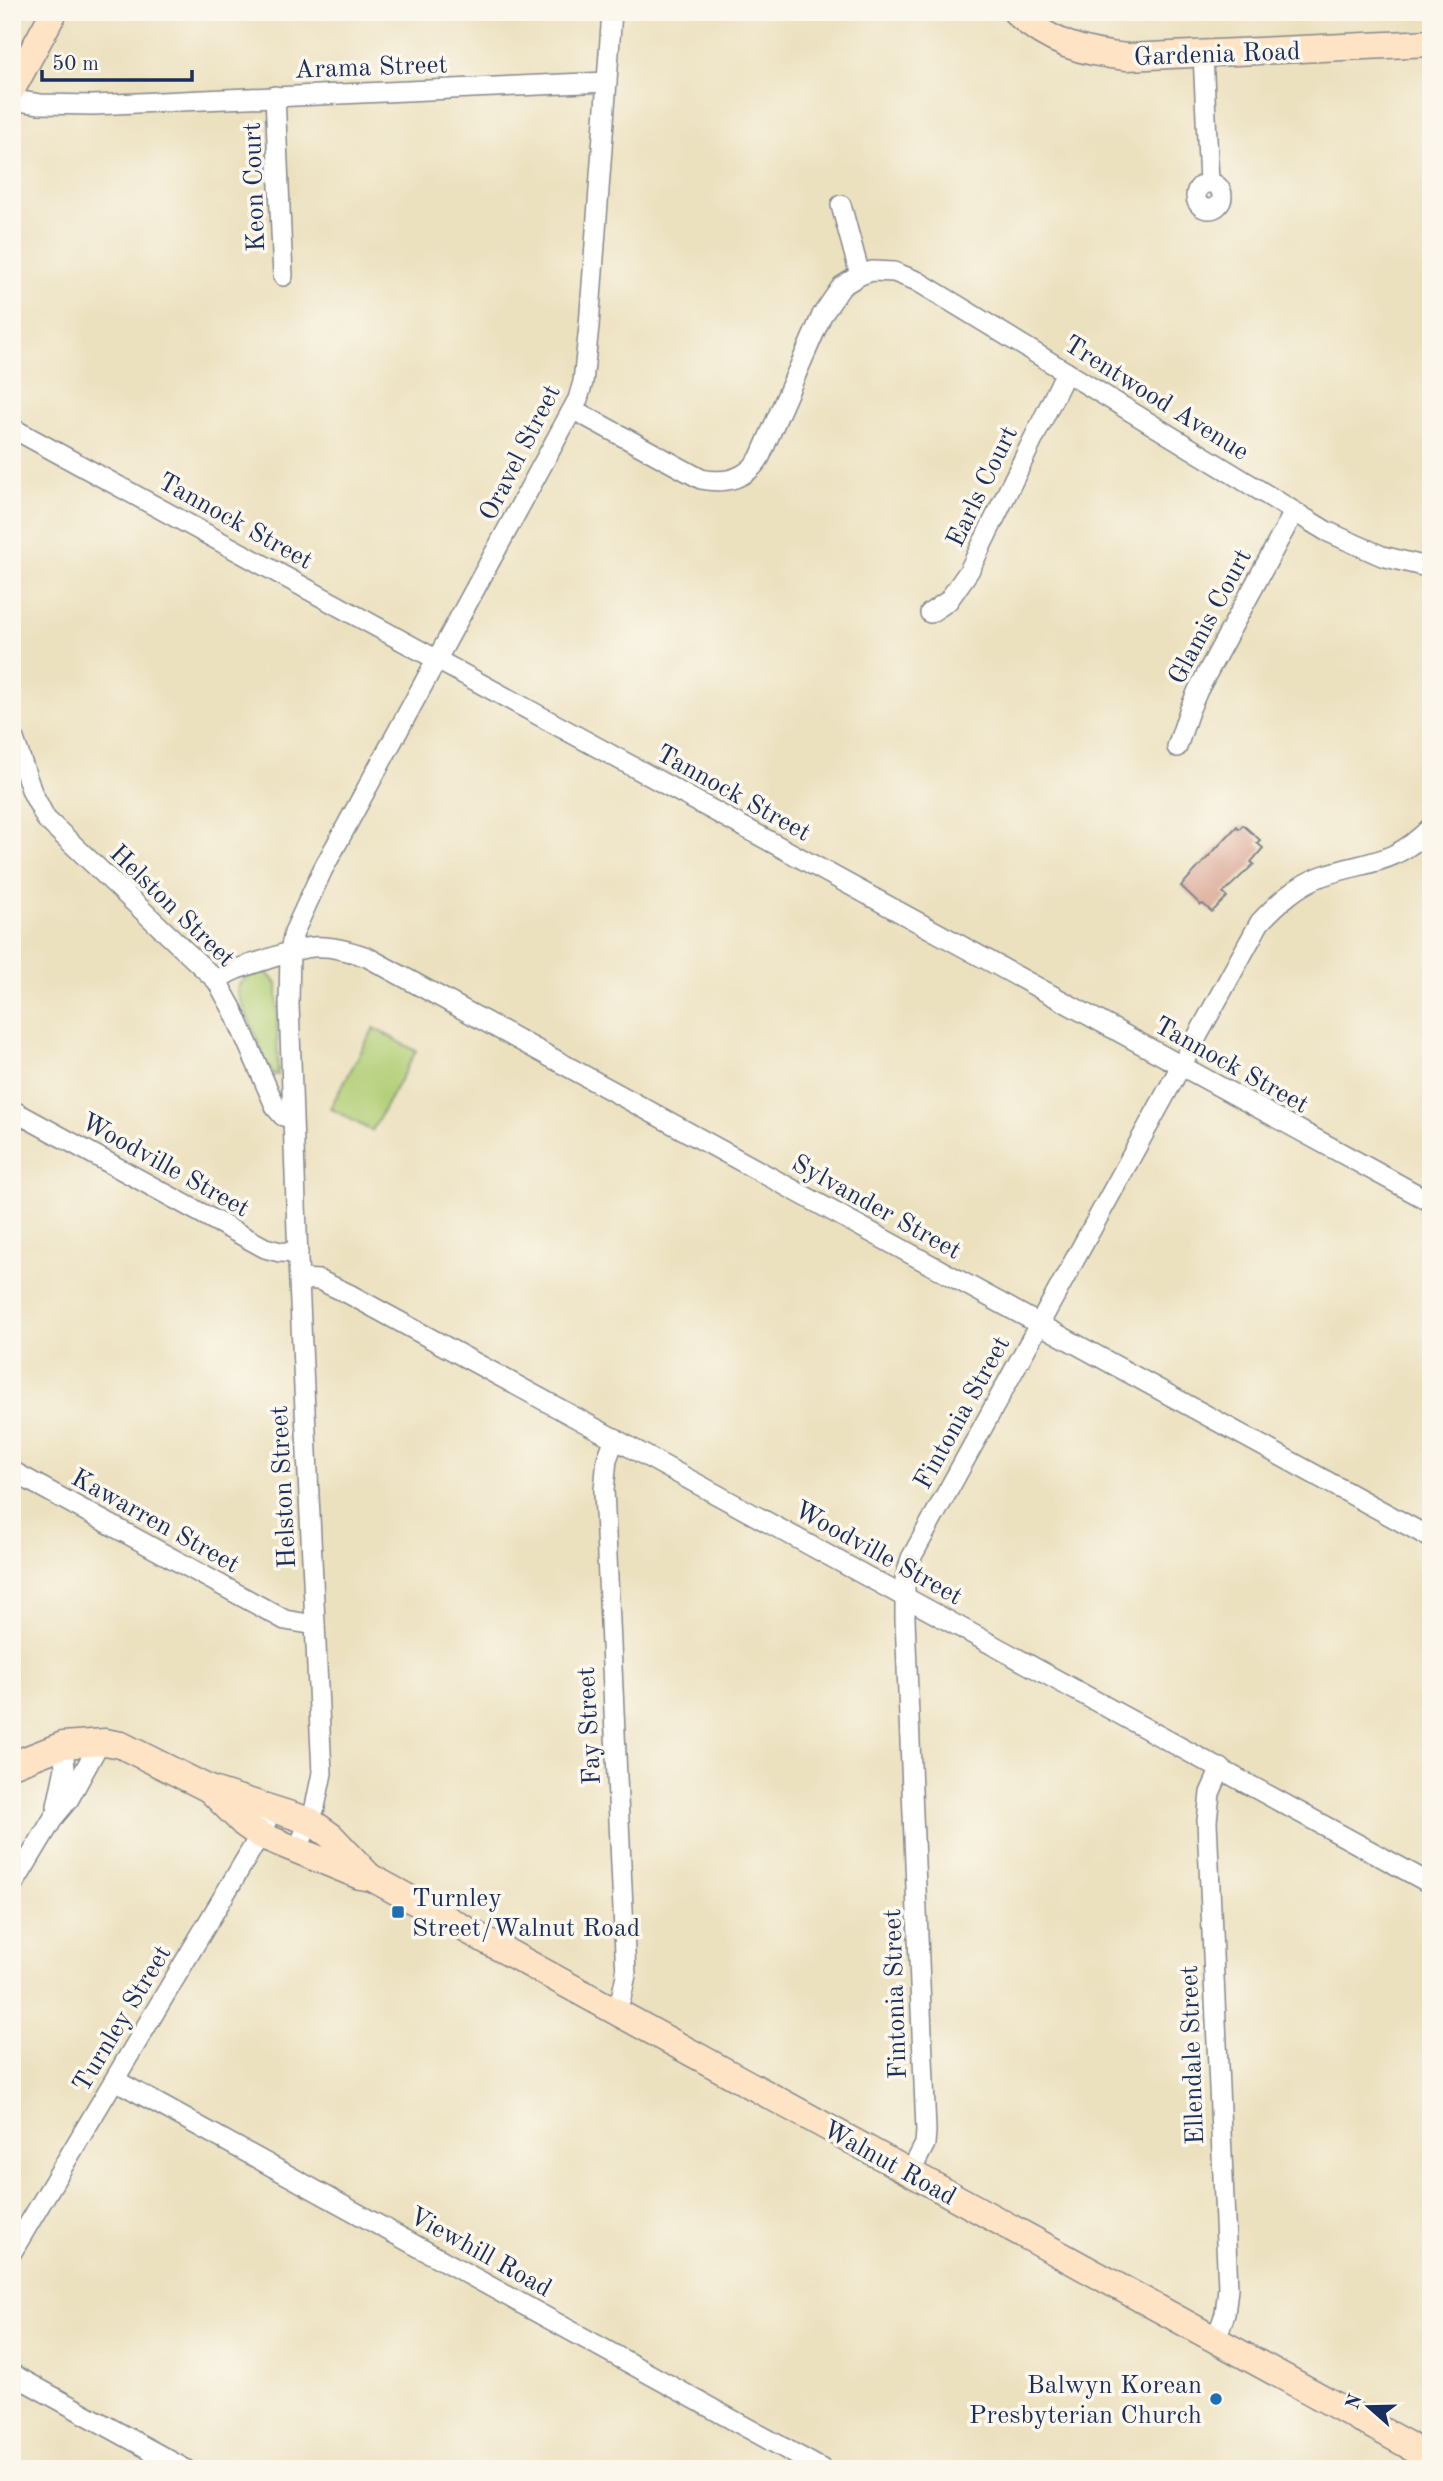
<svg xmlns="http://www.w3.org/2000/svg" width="1443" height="2481" font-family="'Old Standard TT',serif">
<rect width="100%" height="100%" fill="#fbf7ec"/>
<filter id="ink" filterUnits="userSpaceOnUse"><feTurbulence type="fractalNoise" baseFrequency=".0143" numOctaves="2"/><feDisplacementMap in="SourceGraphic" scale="14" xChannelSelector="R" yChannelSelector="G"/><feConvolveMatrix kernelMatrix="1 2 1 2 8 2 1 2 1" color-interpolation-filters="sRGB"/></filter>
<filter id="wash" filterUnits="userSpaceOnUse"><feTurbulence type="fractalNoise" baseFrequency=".00686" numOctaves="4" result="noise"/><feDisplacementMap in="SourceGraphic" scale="28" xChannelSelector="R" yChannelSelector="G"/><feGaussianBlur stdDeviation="1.57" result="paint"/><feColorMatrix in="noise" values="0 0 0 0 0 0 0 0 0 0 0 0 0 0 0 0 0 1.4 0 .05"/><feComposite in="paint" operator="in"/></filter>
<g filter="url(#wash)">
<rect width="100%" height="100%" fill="#ece1bf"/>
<g fill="#b1ce74" stroke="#667e69" stroke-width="2">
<path d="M258 973H267L277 984 278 1075 273 1074 270 1070 238 994C236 981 248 976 258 973Z"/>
<path d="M374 1028 416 1051 372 1131 330 1108Z"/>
</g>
<g id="blocks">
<path fill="#d9a392" d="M1243 825 1260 840 1257 843 1263 848 1251 862 1254 864 1223 893 1227 897 1212 912 1203 904 1201 905 1181 886 1237 826 1239 829Z"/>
</g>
</g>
<g filter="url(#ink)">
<use href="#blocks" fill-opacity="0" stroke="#84888e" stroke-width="2"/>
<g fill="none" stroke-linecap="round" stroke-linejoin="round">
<defs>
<g id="street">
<path d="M1203 54 1209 182"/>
<path d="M275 96 283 276"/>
<path d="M12 100 40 104 93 105 607 82"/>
<circle cx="1209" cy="196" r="13"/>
<path d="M841 205 860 275"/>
<path d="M574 410 701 479C725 484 747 479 760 457L822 315 842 286 860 275 872 271 894 272 917 281 960 307 1326 531 1382 556 1431 568"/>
<path d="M12 428 1431 1202"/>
<path d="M930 613 948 601 969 571 1066 372"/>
<path d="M12 733 32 792 46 819 217 981 233 1010 276 1108 283 1116 292 1118"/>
<path d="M1177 747 1189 711 1198 690 1294 512"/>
<path d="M217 981C229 970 246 966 262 961 307 946 319 940 367 957L1431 1538"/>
<path d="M12 1110 265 1248 280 1252 298 1253"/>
<path d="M299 1279 319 1280 349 1294 1431 1884"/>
<path d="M12 1471 285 1620 315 1625"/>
<path d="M57 1806 65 1768 63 1745"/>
<path d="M298 1849 315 1807 322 1773 298 1260 289 1004 290 951 294 932 322 871 578 399 583 382 589 326 612 12"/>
<path d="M12 1887 54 1817 69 1799 100 1742"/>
<path d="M614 2011 621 1998 626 1975 604 1490 607 1459 615 1438"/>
<path d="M115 2080 822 2469"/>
<path d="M910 2173 925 2144 926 2131 905 1619V1579L911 1558 1260 922C1278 903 1297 885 1322 876 1368 860 1392 867 1431 827"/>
<path d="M12 2252 260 1835 272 1809"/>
<path d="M1216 2339 1225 2314 1228 2288 1207 1821 1210 1793 1221 1768"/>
<path d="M12 2374 185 2469"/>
</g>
<g id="secondary">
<path d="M1016 12C1048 43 1084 53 1127 57L1431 43"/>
<path d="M12 89 54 12"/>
<path d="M12 1765 63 1745 105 1742 121 1745 209 1789 310 1821 331 1836 368 1875"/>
<path d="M209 1789 244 1824 260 1835 360 1876 372 1878 1408 2445 1431 2465"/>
</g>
</defs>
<use href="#street" stroke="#84888e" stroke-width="22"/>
<use href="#secondary" stroke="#84888e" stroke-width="29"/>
<use href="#street" stroke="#fff" stroke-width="19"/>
<use href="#secondary" stroke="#fee4c5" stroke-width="26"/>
</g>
</g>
<g fill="#1f6fb2" stroke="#fbf7ec" stroke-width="2.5">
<rect x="391" y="1905" width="14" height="14" rx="3.5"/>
<circle cx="1216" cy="2399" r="7"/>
</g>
<g text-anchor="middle" stroke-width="7" stroke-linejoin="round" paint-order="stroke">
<g font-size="26" fill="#1b2f5e" stroke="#fbf7ec">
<text transform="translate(1217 53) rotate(-2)" y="9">Gardenia Road</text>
<text transform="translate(371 66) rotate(-2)" y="9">Arama Street</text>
<text transform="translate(253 187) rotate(-92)" y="9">Keon Court</text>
<text transform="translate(1157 397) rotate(32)" y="9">Trentwood Avenue</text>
<text transform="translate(519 452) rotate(-63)" y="9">Oravel Street</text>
<text transform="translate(981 486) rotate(-64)" y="9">Earls Court</text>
<text transform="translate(236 520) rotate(29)" y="9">Tannock Street</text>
<text transform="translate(1209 616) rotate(-62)" y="9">Glamis Court</text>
<text transform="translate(734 792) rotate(29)" y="9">Tannock Street</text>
<text transform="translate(173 905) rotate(44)" y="9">Helston Street</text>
<text transform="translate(1232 1064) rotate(29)" y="9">Tannock Street</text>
<text transform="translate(166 1164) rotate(29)" y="9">Woodville Street</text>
<text transform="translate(877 1206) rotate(29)" y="9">Sylvander Street</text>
<text transform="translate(961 1412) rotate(-61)" y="9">Fintonia Street</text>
<text transform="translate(282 1487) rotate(-93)" y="9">Helston Street</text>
<text transform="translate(156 1520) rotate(29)" y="9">Kawarren Street</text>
<text transform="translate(879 1552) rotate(29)" y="9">Woodville Street</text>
<text transform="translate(588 1726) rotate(-93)" y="9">Fay Street</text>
<text transform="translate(894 1994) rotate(-92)" y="9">Fintonia Street</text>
<text transform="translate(121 2018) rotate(-59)" y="9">Turnley Street</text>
<text transform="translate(1191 2055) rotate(-92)" y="9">Ellendale Street</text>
<text transform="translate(890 2162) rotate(29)" y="9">Walnut Road</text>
<text transform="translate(481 2251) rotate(29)" y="9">Viewhill Road</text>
</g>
<g font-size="26" fill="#1b2f5e" stroke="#fbf7ec" text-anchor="start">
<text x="412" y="1906">Turnley<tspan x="412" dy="30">Street/Walnut Road</tspan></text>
<text x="1202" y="2393" text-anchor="end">Balwyn Korean<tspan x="1202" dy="30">Presbyterian Church</tspan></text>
</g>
</g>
<rect width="1443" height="2481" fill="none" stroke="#fbf7ec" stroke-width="42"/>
<g transform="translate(1369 2407) rotate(290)" stroke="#fbf7ec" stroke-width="5" paint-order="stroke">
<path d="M0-5L12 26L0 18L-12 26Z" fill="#1b2f5e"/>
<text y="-10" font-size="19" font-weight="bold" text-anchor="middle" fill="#1b2f5e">N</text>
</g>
<path d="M42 70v10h150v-10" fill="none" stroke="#1b2f5e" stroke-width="3.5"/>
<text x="52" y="70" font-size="21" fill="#1b2f5e" stroke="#fbf7ec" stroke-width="5" paint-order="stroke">50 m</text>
</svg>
